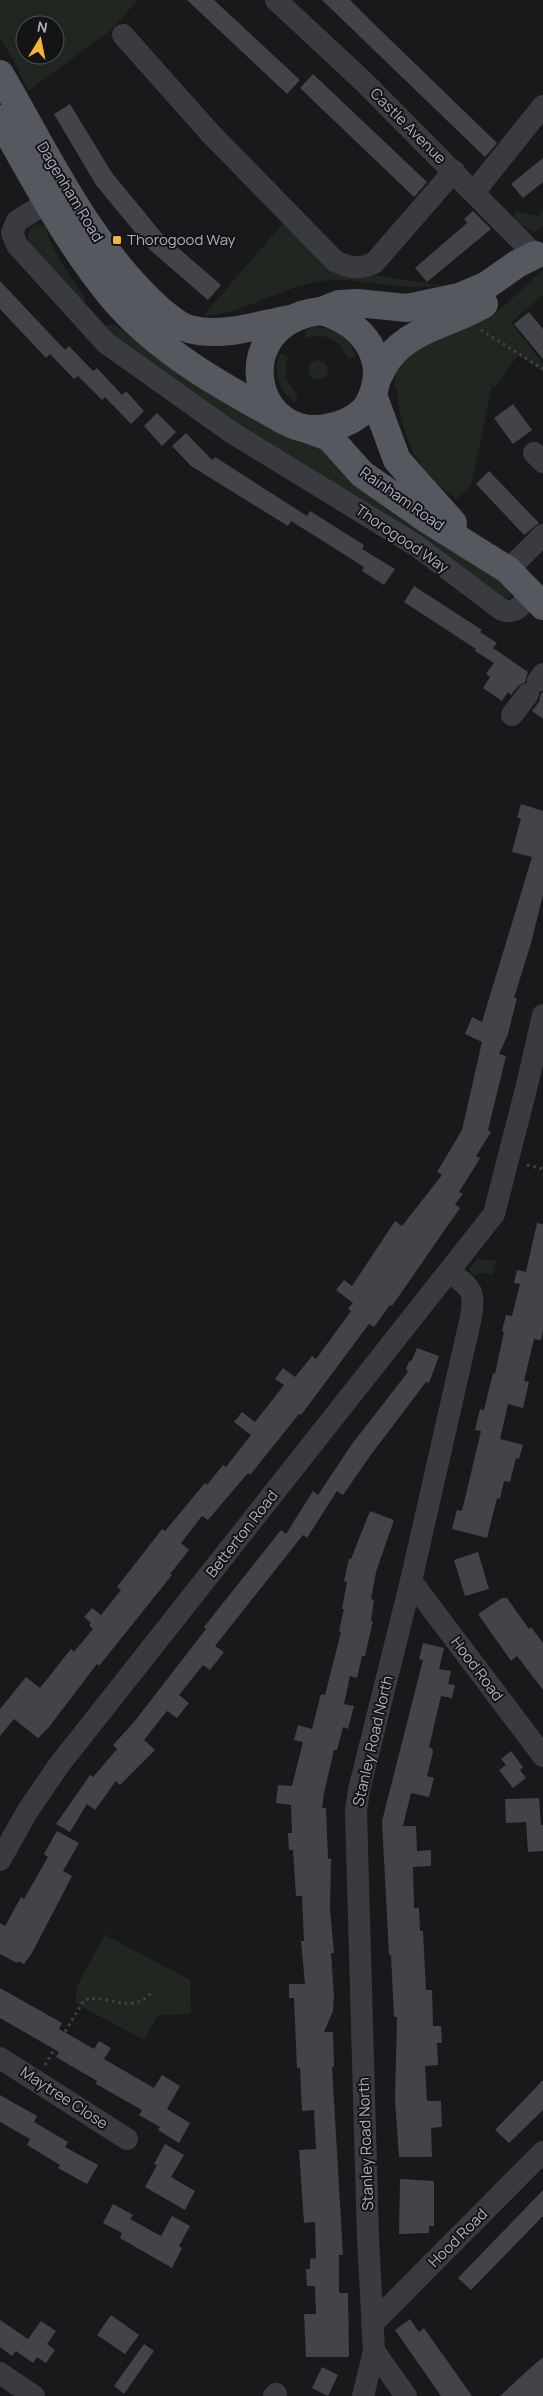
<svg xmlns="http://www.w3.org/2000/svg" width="543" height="2396" font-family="Manrope,sans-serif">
<rect width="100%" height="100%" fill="#19191c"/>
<g fill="#1f2720" fill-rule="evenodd">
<path d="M0 0H138L111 30 28 91 15 63 0 38ZM25 25H55V55H25Z"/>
<path d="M516 211 538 216 543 211V227L535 232 513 221Z"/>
<path d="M284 222 372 275 445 286C425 287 406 287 387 285 366 283 343 278 321 281 280 288 245 313 203 316Z"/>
<path d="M39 224 46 227C53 255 70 276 86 299L81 304 29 243C27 234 28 227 39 224Z"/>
<path d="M543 270V295L511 322 543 364V372L518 355 495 387 492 386 471 486 456 499C424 473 411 458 401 418 398 405 400 397 394 384L397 369 404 357 490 310 494 315Z"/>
<path d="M110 324 115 325 247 411 300 432 512 586 513 593 507 600 227 422 117 343 106 327Z"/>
<path d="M315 327C336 328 348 336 356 356L348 359C340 339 327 333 307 338L305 330Z"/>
<path d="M280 353 288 357C283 372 285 383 298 394L294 402C278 389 273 374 280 353Z"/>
<circle cx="318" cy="370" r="10"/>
<path d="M477 1259 496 1260 493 1275 481 1273 473 1276 469 1269Z"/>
<path d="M105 1935 190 1980 191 2014 158 2015 144 2040 75 2003 78 1984Z"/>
</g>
<g fill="#434449">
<path d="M187 0H214L300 80 287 94Z"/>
<path d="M322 0H350L372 22 497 143 485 157Z"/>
<path d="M313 74 427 182 414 197 300 88Z"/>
<path d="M70 104 112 173 140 207 163 235 221 285 208 300 149 249 96 185 54 114Z"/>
<path d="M543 158V182L523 198 511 184Z"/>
<path d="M473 211 491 229 427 282 415 268 467 223 464 219Z"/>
<path d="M0 281 65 350 69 346 93 371 97 368 122 395 126 391 144 411 131 424 105 397 102 400 78 376 74 379 50 354 46 358 0 309Z"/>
<path d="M529 312 543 329V359L514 324Z"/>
<path d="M513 404 532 430 513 444 494 418Z"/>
<path d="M157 413 176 432 162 446 144 426Z"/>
<path d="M186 433 212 460 215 457 307 516 310 511 364 545 362 549 395 569 384 585 362 571 364 567 323 541 291 521 288 526 191 466 172 446Z"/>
<path d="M489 471 539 523 524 535 476 484Z"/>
<path d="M414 586 482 630 480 632 497 643 493 648 528 672 525 682 518 686 511 695 508 692 502 701 483 688 490 677 486 674 494 663 475 651 476 649 404 602Z"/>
<path d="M541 693H543V719L532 711 539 702Z"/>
<path d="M521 804 543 811V895L531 943 514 998H517L508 1034 499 1054 506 1056 488 1130 491 1132 476 1156 480 1158 476 1165 459 1192 463 1194 455 1204 460 1208 392 1306 390 1305 374 1327 369 1324 301 1415 299 1414 250 1475 248 1473 208 1520 202 1516 181 1543 189 1550 170 1574 172 1575 99 1666 97 1664 49 1727 38 1738 14 1719 0 1736V1709L26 1677 40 1688 71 1649 74 1652 93 1629 89 1625 91 1623 84 1617 92 1608 101 1615 121 1590 117 1587 162 1529 165 1531 205 1483 207 1485 223 1465 226 1467 251 1435 234 1422 242 1412 255 1422 284 1385 275 1379 283 1368 295 1377 312 1356 316 1359 351 1311 348 1308 353 1303 336 1290 344 1280 352 1286 395 1221 402 1226 442 1175 437 1172 462 1130 482 1042 465 1034 472 1017 482 1022 532 857 512 852 521 818H517Z"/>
<path d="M537 1223 543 1224V1330L541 1340 534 1339 524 1381 529 1382 523 1408 508 1404 500 1439 523 1445 519 1459 516 1458 510 1482 504 1481 500 1499 497 1498 487 1538 452 1529 457 1510 462 1511 481 1431 475 1430 480 1409 484 1410 493 1373 495 1374 504 1332 502 1331 506 1315 512 1316 520 1284 514 1283 517 1270 526 1272Z"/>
<path d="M417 1348 439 1356 429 1383 426 1382 370 1456 343 1495 337 1491 307 1538 303 1535 215 1646 224 1652 210 1670 203 1665 179 1695 189 1703 177 1718 167 1711 144 1740 155 1750 120 1785 116 1781 95 1810 87 1804 70 1832 56 1824 90 1775 93 1777 117 1749 113 1745 134 1722 206 1629 204 1627 281 1530 286 1534 313 1491 318 1495 352 1444 408 1372 406 1369 409 1362 412 1360Z"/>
<path d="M370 1511 394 1520 376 1572 371 1599 374 1600 371 1621H373L365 1656H362L357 1678 350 1676 344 1704 354 1706 348 1729 343 1727 337 1750H334L324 1793 322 1808H326L328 1859H331L330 1909 334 1953H331L334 1996 333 2011 324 2032H333L334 2067H332L343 2255H339V2293H348L349 2357H306L304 2314H316L315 2286H307L306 2269H310V2259L316 2258 315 2222 304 2223 299 2150 316 2149 315 2129 314 2110 302 2111 300 2068H297L294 1998H289V1984H305L301 1941H304L302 1896H296L293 1850H289L288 1833H292L291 1805 276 1803 278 1785 292 1786 303 1742 294 1740 298 1725 312 1729 321 1694 325 1695 341 1632 339 1631 344 1609H342L347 1582 344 1581 349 1559H351Z"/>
<path d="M478 1552 489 1589 465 1596 454 1560Z"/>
<path d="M502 1598H507L529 1629 531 1627 543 1643V1690L517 1656 511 1661 478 1614Z"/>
<path d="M423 1643 444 1648 439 1669 451 1671 448 1684 455 1685 452 1698 441 1696 429 1747 432 1748 433 1752 427 1776 434 1778 429 1797 411 1793 403 1826H416L417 1851 431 1850V1866L413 1867 414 1908H419L420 1931H423L426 1990H432L433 2026H441L442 2043H437L438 2065 425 2066 427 2101H441L442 2127 431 2128 432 2157H399L395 2099 397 2017H394L391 1955H389L382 1821 423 1660 419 1659Z"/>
<path d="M511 1751 523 1767 520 1770 526 1778 513 1788 499 1770 506 1765 501 1759Z"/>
<path d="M539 1798 541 1825H543V1851L528 1852 526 1822 506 1823 505 1799Z"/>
<path d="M57 1831 79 1843 63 1871 72 1876 32 1953 24 1964 18 1961 17 1963 0 1954V1923L5 1926 21 1897 24 1899 48 1857 44 1854Z"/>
<path d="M0 1988 62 2023 59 2029 94 2049 99 2041 111 2048 104 2059 154 2088 162 2075 180 2086 167 2109 190 2123 179 2143 158 2130 160 2127 139 2115 142 2110 96 2084 97 2081 56 2057 59 2052 0 2018Z"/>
<path d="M543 2080V2110L509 2143 495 2130Z"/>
<path d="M0 2095 37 2116 34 2122 68 2142 65 2147 98 2165 87 2184 58 2168 60 2165 27 2145 30 2139 0 2122Z"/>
<path d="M165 2144 184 2155 171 2177 195 2191 185 2210 145 2187 157 2165 154 2164Z"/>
<path d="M400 2179 434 2181V2226H429V2233L399 2234Z"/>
<path d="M543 2190V2216L471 2290 458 2278Z"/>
<path d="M113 2204 133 2215 130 2219 161 2236 172 2216 190 2226 179 2246 182 2248 172 2268 120 2238 122 2233 103 2223Z"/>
<path d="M111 2315 139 2335 125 2354 97 2335Z"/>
<path d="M410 2319 419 2332 424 2328 472 2396H441L395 2330Z"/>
<path d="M0 2320 28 2339 41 2321 56 2331 47 2344 55 2350 46 2363 37 2357 33 2363 16 2351 12 2356 0 2347Z"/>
<path d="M144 2344 154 2351 124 2394 114 2386Z"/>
<path d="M543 2357V2396H500L527 2371Z"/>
<path d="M322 2367 338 2375 328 2396 312 2388Z"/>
</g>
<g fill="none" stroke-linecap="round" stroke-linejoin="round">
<g stroke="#404248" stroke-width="3" stroke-dasharray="2.5 4" stroke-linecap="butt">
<path d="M481 330 543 369"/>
<path d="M527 1165 543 1169"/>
<path d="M45 2065 84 2000C111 1993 130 2017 153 1991"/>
</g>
<g stroke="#3a3b41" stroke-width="22">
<path d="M276 0 364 82 535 255"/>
<path d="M123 35 211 134 335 261C350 268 359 270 374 263L454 171"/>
<path d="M474 192 543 106"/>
<path d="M48 202 17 221 12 233 17 245 106 343 231 432 417 546 502 610C516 615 522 604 531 594"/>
<path d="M534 453 543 462"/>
<path d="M508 570 543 535"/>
<path d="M538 681 543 674"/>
<path d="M512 715 528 694"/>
<path d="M411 1581 543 1756"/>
<path d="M0 1860 27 1812 59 1765 494 1214 528 1081 543 1015"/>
<path d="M0 2058 127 2139"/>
<path d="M372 2324 543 2152"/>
<path d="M374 2351 406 2396"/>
<path d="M0 2373 34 2396"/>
<path d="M274 2396 276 2394"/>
<path d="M363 2396 374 2351 368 2238 356 1811 359 1790 411 1581 471 1317C476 1289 470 1288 449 1271"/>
</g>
<g stroke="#565860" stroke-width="28">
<path d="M0 74C48 156 89 247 161 311 170 318 178 326 189 329 222 338 257 325 290 319"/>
<path d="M0 119C35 180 68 244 113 298 159 352 223 387 285 421"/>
<path d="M321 311C364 323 391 360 369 403 363 415 347 423 335 426 251 450 225 322 321 311Z"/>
<path d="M321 311 339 304 357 303 407 308 459 297 487 285 517 264 535 255"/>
<path d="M377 379C381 372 384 364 389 358 411 328 454 323 484 304"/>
<path d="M373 395 397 460 453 523"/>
<path d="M307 429 329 437 362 474 428 520 508 570 543 606"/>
</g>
</g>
<rect fill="#f5b438" stroke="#141417" stroke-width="2" x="112" y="235" width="10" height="10" rx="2.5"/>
<g text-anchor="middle" stroke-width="4" stroke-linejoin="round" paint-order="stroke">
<g font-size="15" fill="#acb0bb" stroke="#141417">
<text transform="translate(408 126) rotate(45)" y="5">Castle Avenue</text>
<text transform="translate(70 192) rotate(59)" y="5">Dagenham Road</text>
<text transform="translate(402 499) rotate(35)" y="5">Rainham Road</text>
<text transform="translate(402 539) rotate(34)" y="5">Thorogood Way</text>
<text transform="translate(242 1534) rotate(-52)" y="5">Betterton Road</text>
<text transform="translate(477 1669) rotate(53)" y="5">Hood Road</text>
<text transform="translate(373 1741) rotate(-77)" y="5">Stanley Road North</text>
<text transform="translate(64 2098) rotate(33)" y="5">Maytree Close</text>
<text transform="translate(366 2144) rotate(-92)" y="5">Stanley Road North</text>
<text transform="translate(458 2238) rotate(-45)" y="5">Hood Road</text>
</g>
<g font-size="15" fill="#acb0bb" stroke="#141417" text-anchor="start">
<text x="127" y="245">Thorogood Way</text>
</g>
</g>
<g transform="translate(40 40) rotate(10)"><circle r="24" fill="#141417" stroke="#515259"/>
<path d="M0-4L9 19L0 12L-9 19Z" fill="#f5b438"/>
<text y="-8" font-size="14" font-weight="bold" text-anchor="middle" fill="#acb0bb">N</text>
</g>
</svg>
